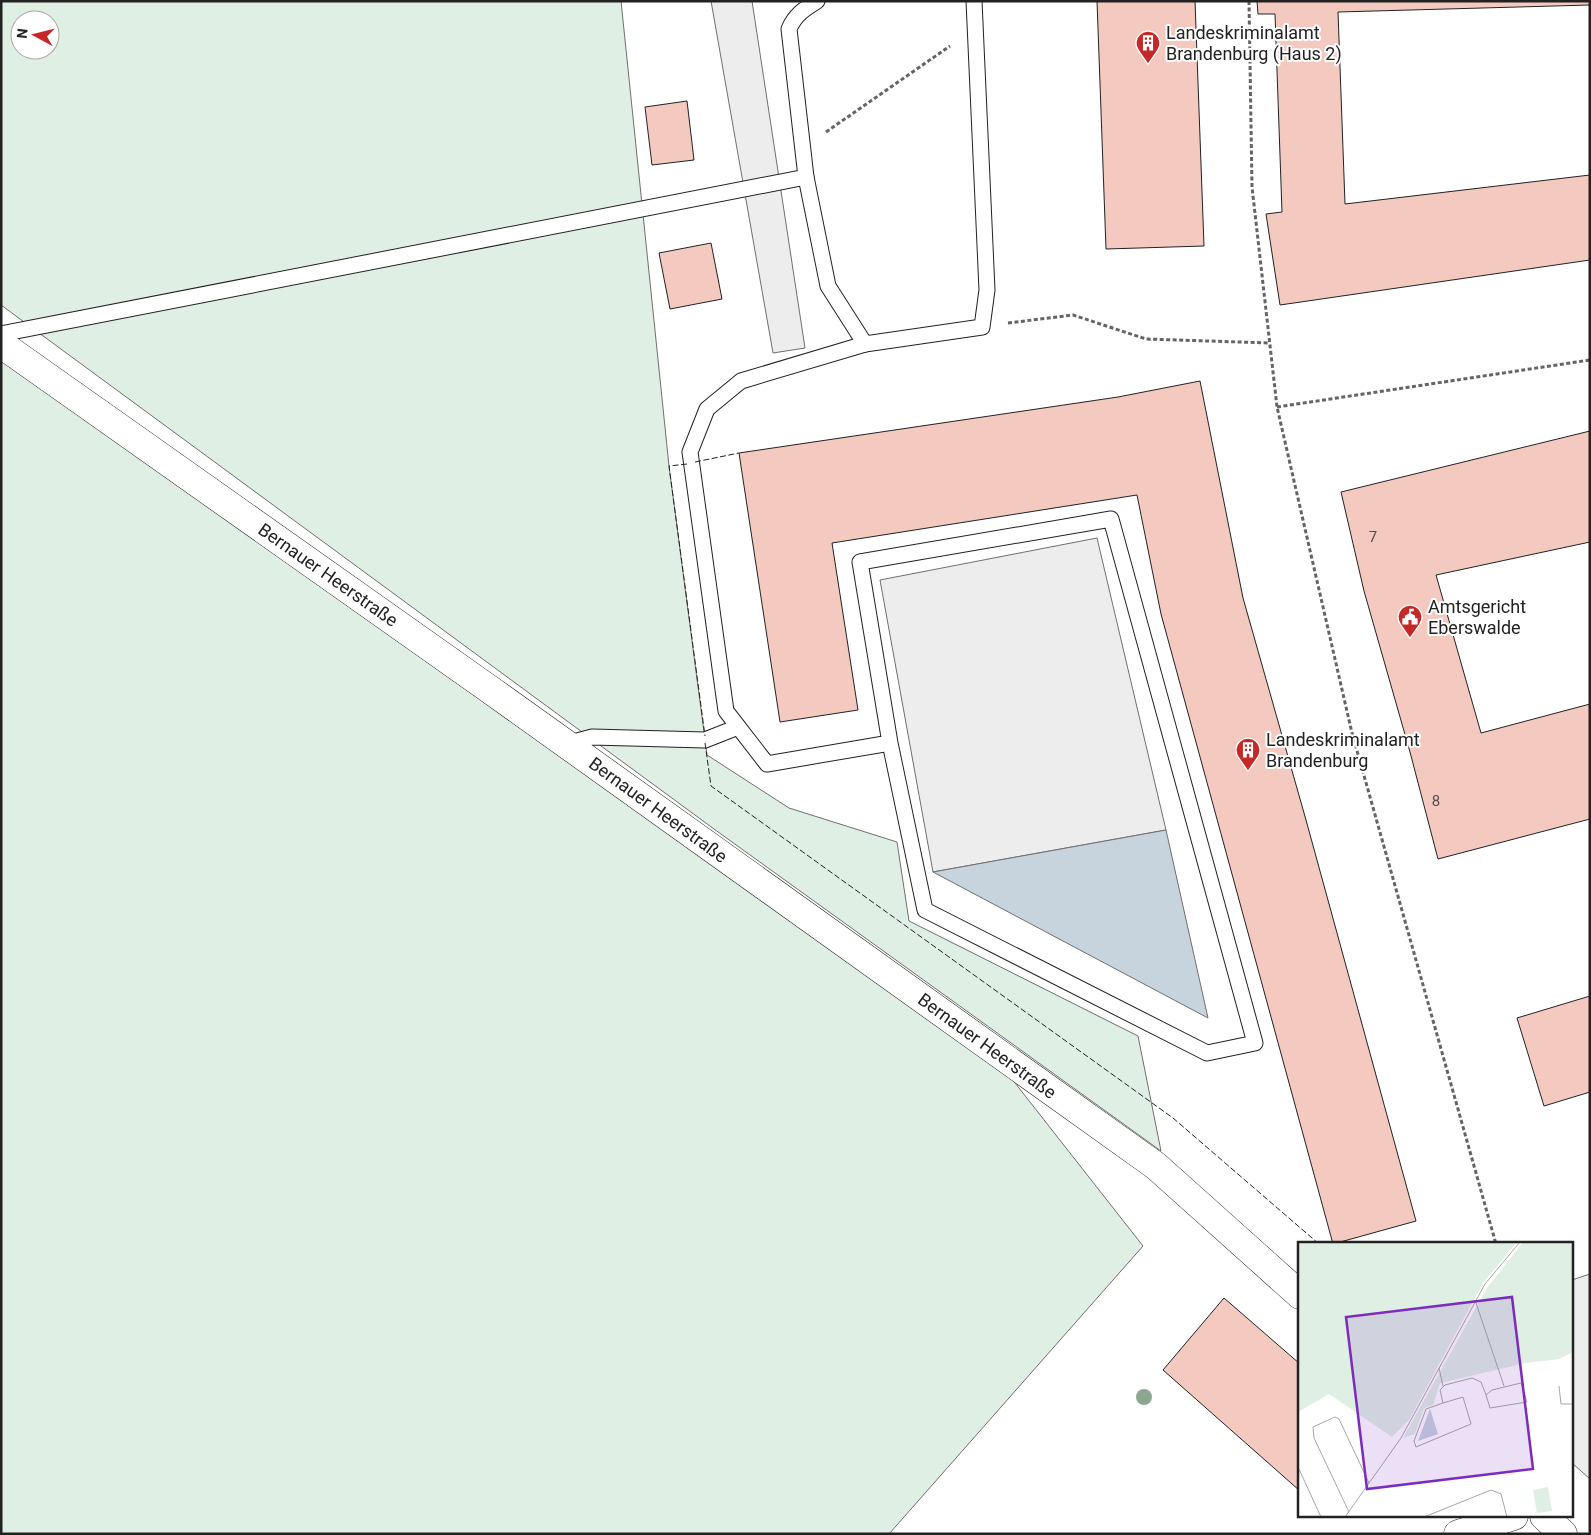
<svg xmlns="http://www.w3.org/2000/svg" width="1591" height="1535" font-family="Roboto,sans-serif">
<rect width="100%" height="100%" fill="#fff"/>
<g fill="#e0efe3" stroke="#6f6f6f" fill-rule="evenodd">
<path d="M1 1H621L669 466 707 755 789 808 897 842 909 921 1138 1036 1161 1151 714 829 1 305ZM20 20H50V50H20Z"/>
<path d="M1 360 1008 1074 1143 1246 889 1534H1Z"/>
</g>
<g fill="#ededed" stroke="#6f6f6f">
<path d="M711 1H752L805 348 773 353Z"/>
<path d="M1097 538 1166 830 933 872 880 580Z"/>
<path d="M1590 1274V1479L1572 1463V1280Z"/>
</g>
<path fill="#c7d3dd" stroke="#6f6f6f" d="M1166 830 1208 1018 933 872Z"/>
<g fill="#f3c9c0" stroke="#222">
<path d="M1097 1H1195L1204 246 1106 249Z"/>
<path d="M1257 1H1590V5L1338 12 1345 204 1590 175V260L1280 305 1266 214 1282 212 1275 14H1258Z"/>
<path d="M687 101 694 160 652 165 645 107Z"/>
<path d="M711 243 722 299 670 309 659 253Z"/>
<path d="M1200 381 1243 598 1306 820 1416 1221 1333 1244 1161 614 1137 495 832 543 858 710 780 722 739 453 1118 397Z"/>
<path d="M1590 431V542L1436 575 1481 733 1590 704V819L1438 859 1410 752 1364 591 1341 492Z"/>
<path d="M1590 996V1092L1544 1106 1517 1018Z"/>
<path d="M1224 1298 1300 1364V1491L1163 1370Z"/>
</g>
<g fill="none" stroke-linecap="round" stroke-linejoin="round">
<defs>
<g id="lane">
<path d="M817 1C804 9 795 15 789 29L806 177 828 286 865 344 982 327 987 290 974 1"/>
<path d="M1 334 806 177"/>
<path d="M865 344 741 381 707 409 690 452 726 711 767 764 890 743 860 562 1111 519 1255 1043 1207 1053 925 910 890 743"/>
<path d="M566 744 592 737 705 740 738 727"/>
</g>
<g id="street">
<path d="M1 344 492 691 1156 1166 1300 1295"/>
<path d="M1544 1516 1563 1534"/>
<path d="M1458 1534 1514 1516"/>
</g>
</defs>
<use href="#lane" stroke="#222" stroke-width="17"/>
<use href="#street" stroke="#222" stroke-width="29"/>
<g stroke="#646464" stroke-width="3" stroke-dasharray="4 2.5" stroke-linecap="butt">
<path d="M1249 1 1252 187 1277 407 1352 733 1496 1244"/>
<path d="M826 132 950 46"/>
<path d="M1008 323 1073 315 1146 339 1270 343"/>
<path d="M1277 407 1590 360"/>
</g>
<use href="#lane" stroke="#fff" stroke-width="15"/>
<use href="#street" stroke="#fff" stroke-width="28"/>
<g stroke="#222" stroke-width="1" stroke-dasharray="6 2.5" stroke-linecap="butt">
<path d="M695 462 739 453"/>
<path d="M687 464 669 466 705 736"/>
<path d="M705 743 711 786 1173 1118 1319 1244"/>
</g>
</g>
<circle fill="#8da692" cx="1144" cy="1397" r="8"/>
<defs>
<symbol id="building-pin" viewBox="-11 -11 22 30"><path d="M0 17L-7.5 6A9.5 9.5 0 1 1 7.5 6Z" fill="#c62828" stroke="#fff"/><path d="M-4-6H4V6H1V3H-1V6H-4ZM-2.5-4.3h1.7v1.8h-1.7ZM.8-4.3h1.7v1.8H.8ZM-2.5-1h1.7V.8h-1.7ZM.8-1h1.7V.8H.8Z" fill="#fff"/></symbol>
<symbol id="civic-pin" viewBox="-11 -11 22 30"><path d="M0 17L-7.5 6A9.5 9.5 0 1 1 7.5 6Z" fill="#c62828" stroke="#fff"/><path d="M-.6-6.5H3V-4.5H.6V-3L4-1V1h2V6H-6V1h2V-1L-.6-3ZM-1.2 2.5V6h2.4V2.5Z" fill="#fff"/></symbol>
</defs>
<g fill-rule="evenodd">
<use href="#building-pin" x="1134" y="29" width="28" height="38"/>
<use href="#civic-pin" x="1396" y="603" width="28" height="38"/>
<use href="#building-pin" x="1234" y="736" width="28" height="38"/>
</g>
<g text-anchor="middle" stroke-width="4" stroke-linejoin="round" paint-order="stroke">
<g font-size="15" fill="#564c4a">
<text x="1373" y="542">7</text>
<text x="1436" y="806">8</text>
</g>
<g font-size="18" fill="#222" stroke="#fff" text-anchor="start">
<text x="1166" y="39">Landeskriminalamt<tspan x="1166" dy="21">Brandenburg (Haus 2)</tspan></text>
<text x="1428" y="613">Amtsgericht<tspan x="1428" dy="21">Eberswalde</tspan></text>
<text x="1266" y="746">Landeskriminalamt<tspan x="1266" dy="21">Brandenburg</tspan></text>
</g>
<g font-size="18" fill="#222" stroke="#fff">
<text transform="translate(328 575) rotate(35)" y="6">Bernauer Heerstraße</text>
<text transform="translate(658 810) rotate(36)" y="6">Bernauer Heerstraße</text>
<text transform="translate(987 1046) rotate(36)" y="6">Bernauer Heerstraße</text>
</g>
</g>
<g transform="translate(1298 1242)">
<rect width="275" height="275" fill="#fff"/>
<path d="M0 0H219L185 41 111 178 94 195 31 152 0 170ZM225 0H275V110L261 117 228 121 142 141 135 163 126 166 117 192 105 196 189 46ZM250 245 254 269 239 271 235 248Z" fill="#e0efe3"/>
<path d="M132 167 140 192 120 199Z" fill="#c7d3dd"/>
<path fill="none" stroke="#a7a7a7" stroke-width="1" d="M177 58 206 144M141 126 145 144M223 141 229 160 192 166 188 153 194 148ZM261 144 263 162H275M145 161 128 167 116 199 118 205 173 182 165 155 145 161 142 148 147 143 174 136 183 140 188 153M0 225 23 275M51 270 16 196 15 185 37 175 41 177 71 241M47 275 103 196 187 42 222 0M126 275 193 248 203 252 209 275"/>
<path fill="#7b2cbf" fill-opacity="0.15" stroke="#7b2cbf" stroke-width="2.5" d="M214 55 235 227 69 247 48 75Z"/>
<rect width="275" height="275" fill="none" stroke="#222" stroke-width="2.5"/>
</g>
<rect width="1591" height="1535" fill="none" stroke="#222222" stroke-width="5"/>
<g transform="translate(35 35) rotate(277)"><circle r="24" fill="#ffffff" stroke="#a7a7a7"/>
<path d="M0-4L9 19L0 12L-9 19Z" fill="#c62828"/>
<text y="-8" font-size="14" font-weight="bold" text-anchor="middle" fill="#222222">N</text>
</g>
</svg>
